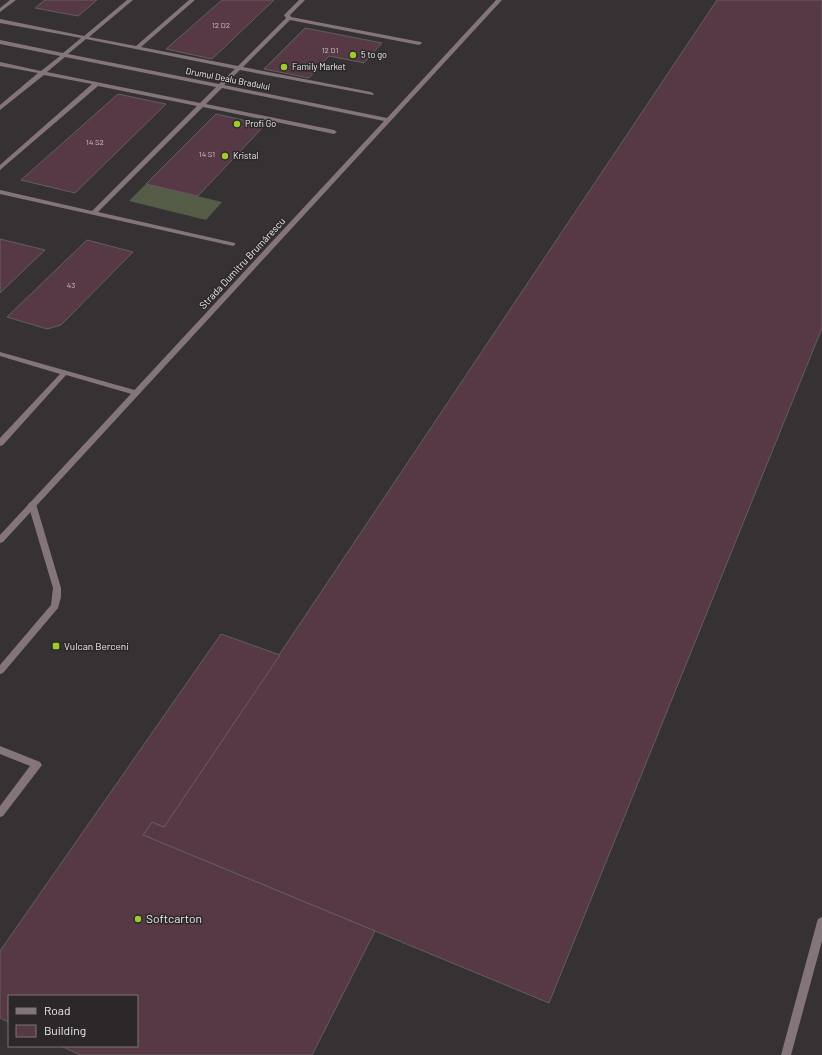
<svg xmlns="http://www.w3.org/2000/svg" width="822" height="1055" font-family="Barlow,sans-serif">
<rect width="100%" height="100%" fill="#363233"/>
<path fill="#555c48" d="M146 184 222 202 206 220 129 201Z"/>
<g fill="#563945" stroke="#635e60">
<path d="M45 0H97L78 16 35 8Z"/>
<path d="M222 0H274L212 59 166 49Z"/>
<path d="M717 0H822V328L549 1003 143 835 152 822 164 827Z"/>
<path d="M305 28 382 43 364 63 329 56 309 78 264 69Z"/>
<path d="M118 94 166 104 75 193 21 180Z"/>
<path d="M216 114 265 125 198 196 146 184Z"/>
<path d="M0 239 45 250 0 293Z"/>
<path d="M87 240 133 252 61 325 47 329 7 317Z"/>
<path d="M221 634 280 655 164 827 152 822 143 835 375 931 312 1055H80L61 1046H137V996H9V1022L0 1018V951Z"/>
</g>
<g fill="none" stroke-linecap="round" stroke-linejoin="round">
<g fill="#83757a" fill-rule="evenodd">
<path d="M0 352 138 391 139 393 135 395 66 375 3 445 0 446V438L60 374 0 356Z"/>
<path d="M32 501 36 504 61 588V597L58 608 3 673 0 674V665L51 605 53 588 28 504Z"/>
<path d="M0 746 40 762 42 765 3 816 0 817V806L30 766 0 754Z"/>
<path d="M822 917V941L791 1055H781L817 922 818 919Z"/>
</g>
<g fill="#83757a" fill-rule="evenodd">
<path d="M10 0H16L0 12V8Z"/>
<path d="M127 0H133L89 37 136 46 189 0H195L141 47 238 66 286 18 284 15 299 0H305L290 15 291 17 421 42 422 43 419 45 290 20 243 67 371 92 374 94 373 95 240 70 224 85 387 118 496 0H502L3 542 0 543V535L384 121 222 88 206 104 334 130 337 132 334 134 203 107 98 212 235 243V245L233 246 0 194V190L92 211 197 106 98 86 0 170V165L92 84 44 75 0 110V105L38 73 0 66V62L41 71 60 56 0 44V40L63 53 81 38 0 23V19L84 36ZM86 39 235 69 219 84 68 54ZM65 57 216 87 200 103 47 72Z"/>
</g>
</g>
<g fill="#9fca2e" stroke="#2c2829" stroke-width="1.5">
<circle cx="353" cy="55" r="4"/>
<circle cx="284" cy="67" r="4"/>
<circle cx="237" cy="124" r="4"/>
<circle cx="225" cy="156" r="4"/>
<rect x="52" y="642" width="8" height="8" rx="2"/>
<circle cx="138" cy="919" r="4"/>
</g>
<g text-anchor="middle" stroke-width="3" stroke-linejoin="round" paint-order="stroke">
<g font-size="8" fill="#c9bfc3">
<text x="221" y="28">12 D2</text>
<text x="330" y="53">12 D1</text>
<text x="95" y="145">14 S2</text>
<text x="207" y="157">14 S1</text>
<text x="71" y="288">43</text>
</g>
<g font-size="9" fill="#efeced" stroke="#2c2829" text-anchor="start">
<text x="361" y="58">5 to go</text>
<text x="292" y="70">Family Market</text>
<text x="245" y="127">Profi Go</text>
<text x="233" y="159">Kristal</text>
</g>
<g font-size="9" fill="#efeced" stroke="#2c2829">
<text transform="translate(228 79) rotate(11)" y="3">Drumul Dealu Bradului</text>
</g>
<g font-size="10" fill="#efeced" stroke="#2c2829">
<text transform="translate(242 263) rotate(-47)" y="4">Strada Dumitru Brumărescu</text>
</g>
<g font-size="10" fill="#efeced" stroke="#2c2829" text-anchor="start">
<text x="64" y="650">Vulcan Berceni</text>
</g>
<g font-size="12" fill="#efeced" stroke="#2c2829" text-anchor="start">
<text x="146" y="923">Softcarton</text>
</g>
</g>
<rect x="8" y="995" width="130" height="52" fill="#2c2829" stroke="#7a7677"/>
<rect x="16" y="1008" width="20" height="6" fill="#83757a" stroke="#7a7677"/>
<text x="44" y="1015" font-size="12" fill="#efeced">Road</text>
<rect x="16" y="1025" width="20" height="12" fill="#563945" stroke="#7a7677"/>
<text x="44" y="1035" font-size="12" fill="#efeced">Building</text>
</svg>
